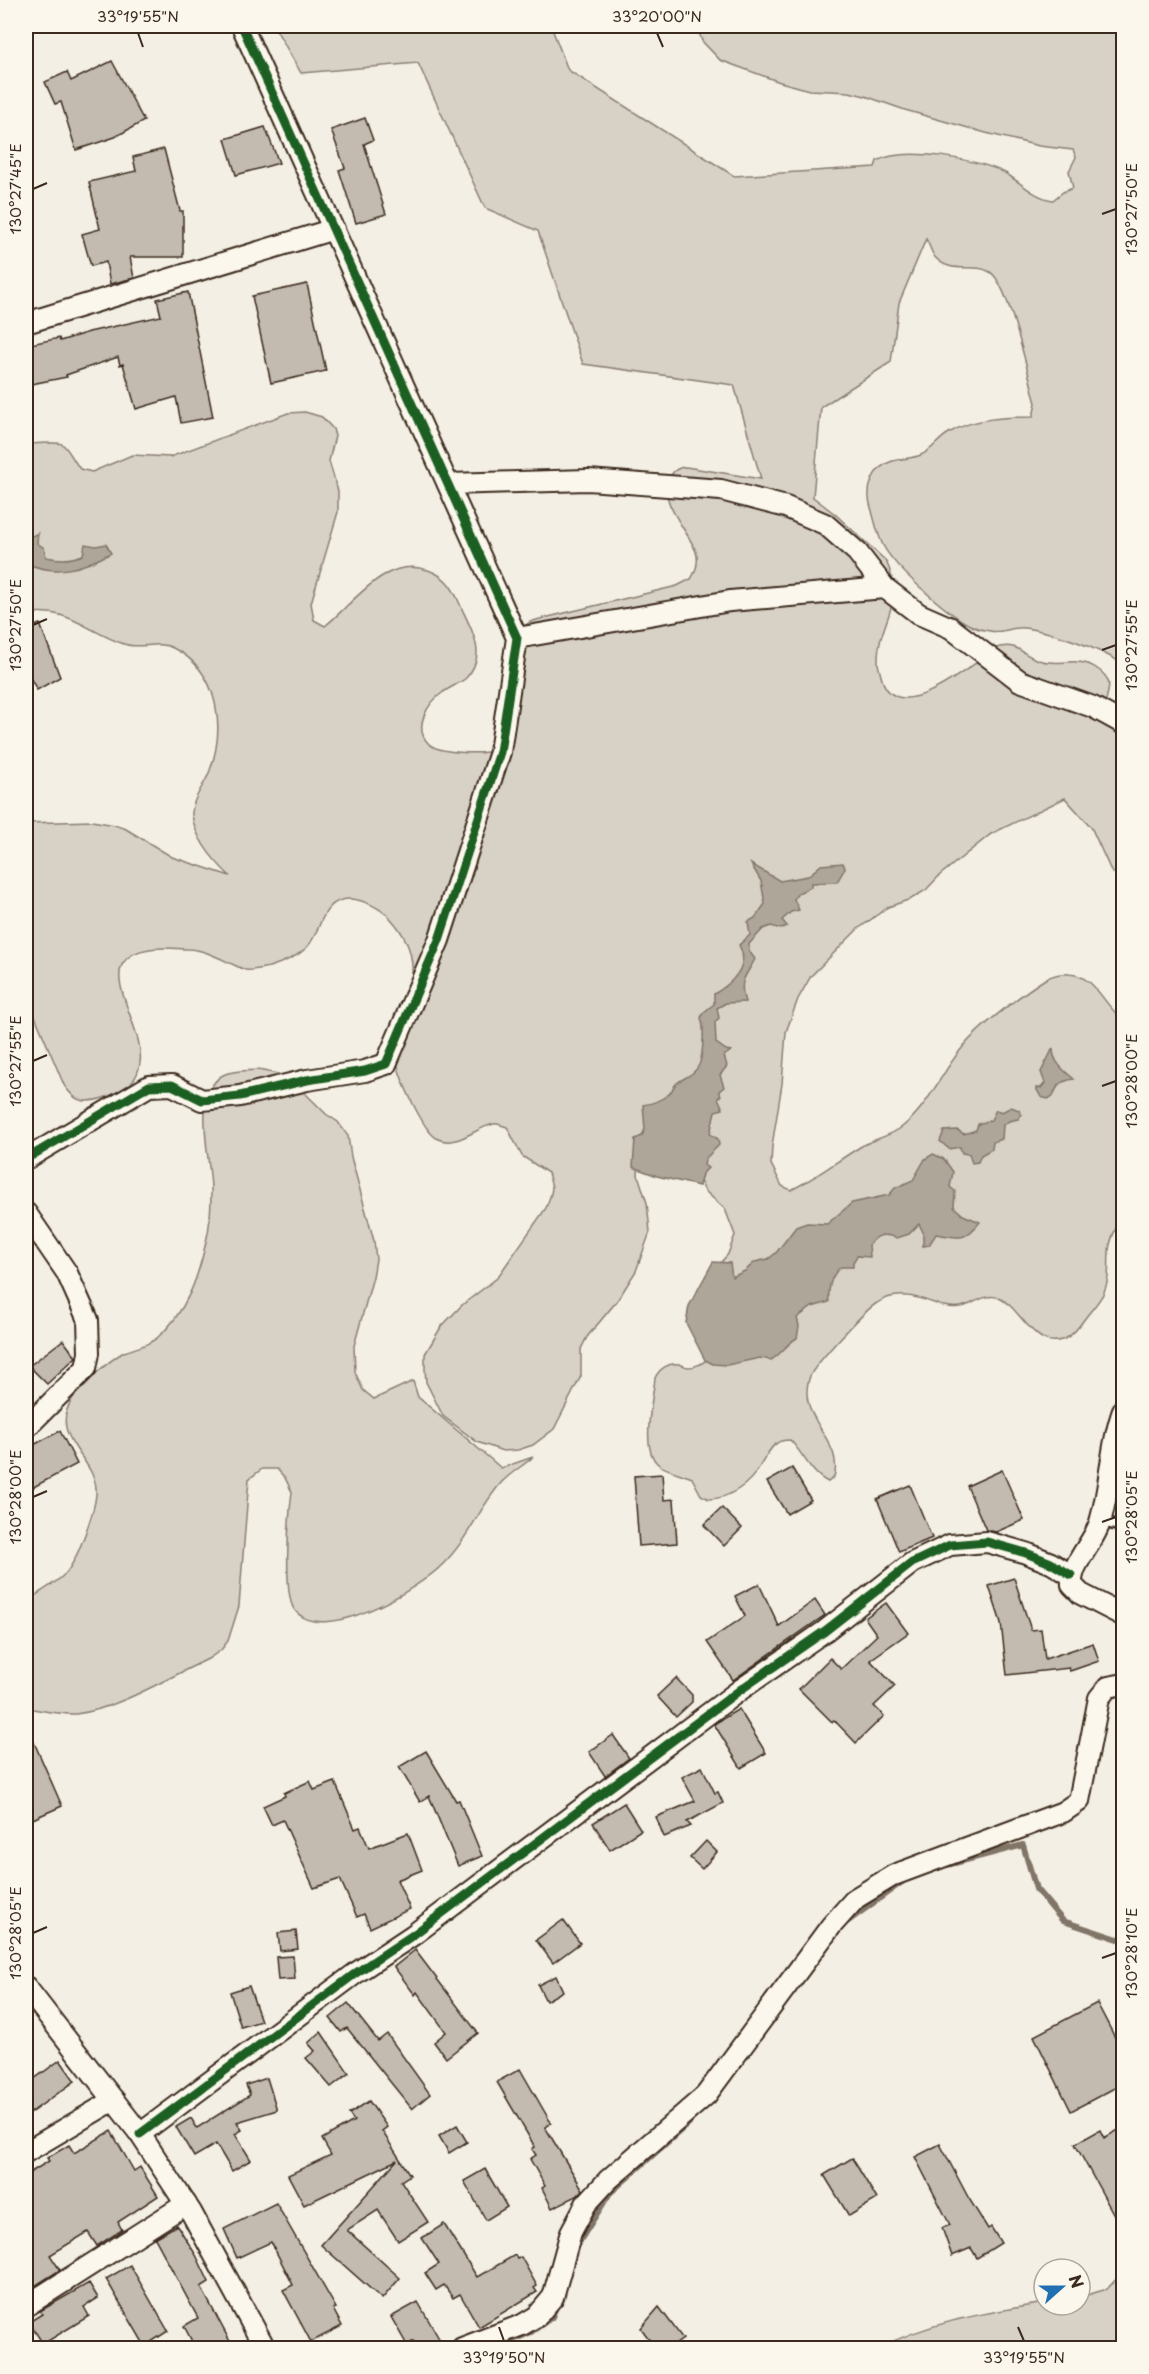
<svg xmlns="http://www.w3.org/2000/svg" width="1149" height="2374" font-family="'Playpen Sans',sans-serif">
<rect width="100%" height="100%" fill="#f3efe4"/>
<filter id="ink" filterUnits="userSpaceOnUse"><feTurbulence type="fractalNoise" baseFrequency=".0167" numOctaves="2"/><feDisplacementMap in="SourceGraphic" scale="12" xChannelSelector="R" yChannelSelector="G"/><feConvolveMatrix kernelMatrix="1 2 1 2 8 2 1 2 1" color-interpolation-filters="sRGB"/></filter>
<g filter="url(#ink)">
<g fill="#d8d1c6" stroke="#8a7e72" stroke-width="1.5">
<path d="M274 26H551L568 70 734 176 875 167 877 161C903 146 979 159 1005 173 1020 182 1035 198 1053 200L1063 192 1073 188 1069 171 1076 157 1073 150 1039 146 986 133 905 110 865 96 849 92 810 90 780 82 720 60 702 41 697 26H1123V664C1098 648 1055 632 1025 628 1013 626 1002 634 990 631 984 630 977 629 972 626 950 616 896 569 884 547 877 535 874 517 870 504 866 488 873 468 890 462 900 458 911 459 921 455 933 450 938 439 949 433 972 418 1006 417 1033 417L1036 403C1029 379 1009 283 990 272 973 262 950 276 934 256 931 251 929 244 926 239L899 303 891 362 821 407 813 497 835 514 886 561C907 606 877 622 878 662 878 667 880 671 881 676 895 732 972 665 996 648 1020 641 1022 657 1042 661 1061 666 1078 656 1096 668 1121 684 1101 696 1105 716 1108 727 1120 733 1123 743 1126 751 1123 766 1123 775 1123 807 1123 840 1123 872L1112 873 1091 827 1065 798 991 834 940 875 926 890 911 899 888 907 858 929 811 976 798 999 786 1032 782 1084 772 1146 771 1164 782 1186 791 1190C816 1178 837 1161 860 1147 873 1139 889 1137 902 1127 928 1107 941 1073 962 1048 979 1027 1024 992 1047 978 1054 975 1062 973 1069 974 1097 976 1103 1006 1123 1019L1124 1213C1117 1225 1110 1238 1109 1251 1108 1265 1110 1279 1104 1292 1100 1301 1092 1309 1086 1317 1081 1324 1075 1333 1068 1337 1036 1356 1022 1308 999 1298 986 1292 973 1305 961 1307 942 1310 925 1297 907 1296 897 1295 886 1297 877 1303 865 1310 816 1363 810 1376 794 1417 845 1440 834 1477L828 1482C811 1474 803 1453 790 1440 785 1440 781 1440 777 1443 769 1448 765 1459 760 1466 750 1484 729 1499 709 1499L701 1495 692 1478C681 1473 667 1471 658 1464 640 1449 653 1399 655 1378 659 1369 669 1362 679 1364 684 1365 684 1367 689 1367 698 1367 705 1361 712 1356L828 1270 940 1174 733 1284 716 1268 728 1254 735 1235 725 1209 705 1191 695 1171 640 1149 638 1175 647 1203 650 1232 636 1271 617 1301 587 1337 581 1349V1376L554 1429 533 1445 518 1450 503 1451 477 1442 443 1416 426 1382 425 1369V1354L441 1327 462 1305 497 1278 546 1208 551 1194 552 1187 548 1173 522 1156 507 1127C503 1126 497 1123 494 1124 476 1127 457 1148 438 1139 423 1132 397 1073 396 1056 395 1048 400 1037 401 1029 411 987 424 955 391 919 382 909 365 900 351 899 321 898 322 930 308 946 299 956 282 963 269 967 263 968 252 971 246 970 242 969 237 966 234 965 219 958 203 949 187 949 168 948 136 944 123 963 109 985 145 1033 140 1063 139 1070 136 1078 131 1083 121 1093 94 1104 80 1100 73 1098 68 1091 64 1085L26 995V823L92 821 115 825 126 829 172 857 230 876C213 860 195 838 192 815 191 800 204 786 209 773 226 729 220 671 173 648 158 640 139 650 124 644 87 632 68 606 26 614V439L32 444C71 442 59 439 80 469L92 472 132 455 170 457 288 413 305 412 322 417 333 429 335 436 329 461 338 491V512L311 603 314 620 325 626C355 602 385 555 428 570 445 576 452 586 459 602 465 617 477 636 477 653 477 662 472 672 466 678 459 684 450 687 442 693 428 703 413 727 428 743 438 754 480 754 494 751L519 630 530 622 540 619 677 586 691 579C696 571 699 561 696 552 689 530 654 499 671 475 675 469 679 467 686 467L761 479 734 385 583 364 538 231 485 208 418 63 301 73Z"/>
<path d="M258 1070 278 1074 302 1090 326 1114 338 1122 348 1136 351 1157 374 1241 376 1259 373 1277 354 1346 355 1372 363 1390 374 1399 413 1381 418 1397 501 1468 533 1457C523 1466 510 1473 501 1483 479 1508 467 1541 443 1564 420 1588 321 1648 294 1609 283 1593 289 1514 292 1492L285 1478 277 1469H262L249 1479 239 1606 228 1641 221 1650 208 1659C171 1676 116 1710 76 1714 60 1715 41 1710 26 1708V1602C39 1592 54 1585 66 1573 77 1560 98 1505 96 1488 93 1457 50 1437 71 1401 79 1386 110 1360 124 1352 135 1348 149 1345 157 1338 186 1313 198 1278 206 1242 210 1227 211 1208 211 1192 212 1162 190 1094 223 1075 233 1070 247 1071 258 1070Z"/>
<path d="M1123 2272V2348H879C931 2321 987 2313 1044 2303V2305H1080V2297L1107 2289Z"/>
</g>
<g fill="#afa69a" stroke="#817468" stroke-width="1.5">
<path d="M38 533 37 543 44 548 46 557C60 560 69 560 83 555L85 544 96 546 106 544 111 553C83 568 56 577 26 563V539Z"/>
<path d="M843 863 845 868 837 882 811 883V887L798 893 794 899 799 910 791 912 782 920 787 926 781 929 771 926 763 929 749 944V951L755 959C746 977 738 979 745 1002L726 1003 717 1008 719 1018 715 1022 716 1043 726 1050 731 1051 724 1056 727 1066 720 1075 724 1087 719 1091 721 1095 718 1098 723 1109 715 1111 710 1134 718 1139 719 1145 705 1159 704 1165 708 1168 702 1174 699 1186 657 1176 633 1167 635 1139 642 1136 645 1129 643 1105C652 1104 661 1100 669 1094 673 1091 673 1086 677 1083 685 1077 694 1075 699 1065 703 1056 705 1027 701 1018L703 1013 714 1004V994C731 984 751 966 739 945L750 935 748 922 755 918 765 904 761 881 751 864 780 881 808 876 821 865Z"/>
<path d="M1053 1048C1052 1061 1064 1071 1074 1079 1061 1081 1057 1085 1053 1096L1048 1099 1041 1097 1036 1088H1041L1045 1083 1041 1072Z"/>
<path d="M1011 1107 1019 1110 1021 1115 1018 1119 1009 1121 1003 1125 1002 1139 993 1142 992 1149 981 1155 978 1162 972 1163 969 1154 962 1153 960 1147 949 1149 940 1141 944 1131 957 1130 964 1134 976 1130 978 1124 991 1120 996 1110 1002 1112Z"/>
<path d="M933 1154 944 1159 953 1172 950 1187 955 1191 954 1207 963 1215 980 1222C964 1242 959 1238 936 1234L929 1245 923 1246V1232L919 1224 909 1234 897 1238C884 1233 877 1234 869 1245L870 1257 857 1256 853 1262V1267H841C831 1275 828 1289 829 1302L812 1307 797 1318 799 1326 797 1338C786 1344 782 1354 771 1360L760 1358 727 1365 713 1364 705 1360 686 1323 689 1306 713 1262 730 1263 732 1277 745 1271 755 1262 768 1259 776 1253 796 1227 807 1223 827 1224 852 1203 889 1195 895 1188 913 1180 925 1159Z"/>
</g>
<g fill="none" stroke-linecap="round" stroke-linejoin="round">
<g stroke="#817468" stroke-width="6">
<path d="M947 1865 1023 1845 1036 1889 1063 1921 1118 1939 1124 1937"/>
<path d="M844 1924 906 1879"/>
<path d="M576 2247 610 2193 689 2123"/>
<path d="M496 2348 531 2332 552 2317 558 2302"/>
</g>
</g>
<g fill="#c3bbb0" stroke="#3b2a1e" stroke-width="1.5">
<path d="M112 61 144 121 115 137 76 150 61 102 55 104 45 82 67 72 71 81Z"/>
<path d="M365 118 373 140 364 144 386 214 356 223 339 170 345 168 331 130Z"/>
<path d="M265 127 279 163 236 175 225 139Z"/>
<path d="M164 149 180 211H183V257H130L134 278 110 284 106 262 91 266 82 234 100 229 89 182 136 171 133 157Z"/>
<path d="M307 284 326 371 271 383 252 296Z"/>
<path d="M188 292 213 417 181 423 176 397 136 409 123 364 120 365 118 357 66 375 67 377 26 385V345L59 338 60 341 89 332 161 316 157 299Z"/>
<path d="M40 624 60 677 37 690 26 670V629Z"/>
<path d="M63 1340 76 1357 47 1384 29 1366Z"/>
<path d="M60 1431 77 1464 26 1491V1449Z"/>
<path d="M792 1468 811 1500 787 1514 767 1482Z"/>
<path d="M1002 1470 1024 1520 996 1532 986 1530 967 1486Z"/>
<path d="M662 1474 664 1500 674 1499 677 1543 639 1546 634 1476Z"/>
<path d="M910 1485 932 1538 899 1552 877 1499Z"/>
<path d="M722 1508 742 1528 724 1546 704 1525Z"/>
<path d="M1014 1578 1031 1630 1041 1629 1045 1659 1093 1643 1099 1661 1070 1671 1069 1668 1007 1675 1001 1623 989 1586Z"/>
<path d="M759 1584 779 1626 815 1600 825 1615 733 1680 707 1642 745 1616 735 1596Z"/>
<path d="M886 1603 908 1633 870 1660 895 1686 874 1706 884 1716 856 1743 834 1720 832 1722 799 1689 830 1658 841 1669 877 1635 865 1618Z"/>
<path d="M676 1678 692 1695V1702L676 1717 657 1696Z"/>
<path d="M739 1709 766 1753 741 1768 714 1724Z"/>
<path d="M26 1724 62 1806 26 1822Z"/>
<path d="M613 1735 629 1758 605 1776 589 1752Z"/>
<path d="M426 1751 456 1801 459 1800 482 1856 458 1866 429 1796 420 1802 399 1767Z"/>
<path d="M702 1767 715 1793 718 1792 723 1803 687 1822 691 1826 664 1837 656 1817 695 1801 682 1777Z"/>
<path d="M310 1781 314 1790 335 1782 355 1829 360 1827 369 1848 408 1833 422 1870 397 1880 410 1909 370 1928 364 1914 357 1917 340 1879 314 1888 283 1820 272 1825 263 1806 285 1796 284 1793Z"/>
<path d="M624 1803 641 1830 610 1850 593 1823Z"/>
<path d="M706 1841 717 1852 702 1869 690 1858Z"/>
<path d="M563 1920 580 1943 553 1963 536 1940Z"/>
<path d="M296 1931 298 1949 280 1951 278 1933Z"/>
<path d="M415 1950 478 2033 446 2058 434 2042 446 2032 417 1992 415 1995 394 1967Z"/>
<path d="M293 1956 295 1979 278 1980 276 1957Z"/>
<path d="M556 1976 563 1991 546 2001 538 1985Z"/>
<path d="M249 1986 261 2021 241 2027 230 1992Z"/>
<path d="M348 2003 378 2041 387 2034 430 2094 412 2109 347 2028 341 2032 330 2018Z"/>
<path d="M1097 2003 1124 2055V2083L1071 2111 1034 2036Z"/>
<path d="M321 2032 349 2073 331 2087 306 2058 315 2051 308 2043Z"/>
<path d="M60 2060 75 2081 26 2116V2085Z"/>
<path d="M520 2069 551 2123 545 2127 583 2190 577 2196 552 2208 542 2188 545 2186 530 2159 536 2155 532 2149 535 2147 497 2082Z"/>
<path d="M267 2078 277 2110 237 2122 242 2130 235 2134 251 2160 232 2171 216 2144 194 2157 176 2127 191 2118 197 2128 250 2095 246 2085Z"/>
<path d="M369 2101 387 2127 382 2131 410 2175 401 2181 428 2222 398 2241 378 2210 347 2230 400 2278 382 2299 321 2245 397 2160 304 2205 288 2175 331 2155 322 2139 354 2121 349 2114Z"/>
<path d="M457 2125 467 2142 449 2153 439 2136Z"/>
<path d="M1124 2127V2233L1075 2144 1100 2130 1104 2138Z"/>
<path d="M111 2131 134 2171 140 2167 158 2196 118 2222 122 2230 97 2246 88 2232 50 2255 60 2270 27 2291 26 2288V2175L49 2161 47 2158 69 2145 74 2153Z"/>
<path d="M940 2144 968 2197 988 2229 991 2227 1001 2243 977 2258 971 2248 952 2256 942 2228 950 2225 915 2157Z"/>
<path d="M852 2158 877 2199 849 2216 824 2175Z"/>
<path d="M485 2169 507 2207 486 2220 464 2181Z"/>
<path d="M276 2203 336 2308 333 2309 342 2326 311 2342 283 2290 293 2285 271 2242 237 2258 224 2229Z"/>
<path d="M444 2224 477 2277 515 2255 517 2259 521 2257 537 2286 534 2288 537 2292 479 2327 460 2294 453 2298 444 2285 436 2290 425 2273 439 2264 422 2238Z"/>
<path d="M177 2225 196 2255 209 2282 201 2287 234 2349H196L184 2326 198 2318 155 2238Z"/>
<path d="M130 2265 168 2331 145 2346 106 2279Z"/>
<path d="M89 2283 98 2298 84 2307 89 2316 43 2344 29 2322 42 2314 40 2311Z"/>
<path d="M418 2302 445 2349H418L414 2341 407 2345 391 2317Z"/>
<path d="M659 2307 683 2339 669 2349H656L641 2328Z"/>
</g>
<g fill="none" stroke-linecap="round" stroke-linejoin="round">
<defs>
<path id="lane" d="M1100 1521 1124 1527"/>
<g id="street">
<path d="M26 323 334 229"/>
<path d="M448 484 588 480 721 490 786 507 825 524 857 552 885 588 919 614 951 628 1020 681 1093 707 1124 724"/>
<path d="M517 638 730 601 885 588"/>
<path d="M26 1159 149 1086 172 1085 202 1100 240 1096 307 1080 365 1071 386 1064 439 940 500 752 517 638 242 26"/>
<path d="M26 1213 67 1273 88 1320 89 1353 86 1368 26 1428"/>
<path d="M1124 1408C1110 1445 1111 1485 1100 1522 1094 1543 1070 1564 1072 1585L1081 1594 1124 1616"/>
<path d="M26 1987 140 2134 191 2212 265 2348"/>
<path d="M140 2134 356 1973 413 1935 740 1690 825 1631 912 1563 950 1545 987 1542 1026 1553 1051 1563 1071 1575"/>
<path d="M26 2152 114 2100"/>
<path d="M26 2306 186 2204"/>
<path d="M462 2348 522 2325 537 2316 553 2297 571 2232 586 2204 608 2180 706 2095 831 1926 856 1898 894 1875 1063 1812 1079 1801 1099 1698 1108 1687 1124 1684"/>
</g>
</defs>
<use href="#lane" stroke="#3b2a1e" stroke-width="14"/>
<use href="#street" stroke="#3b2a1e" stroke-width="24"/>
<use href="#lane" stroke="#fbf7ec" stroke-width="9"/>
<use href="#street" stroke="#fbf7ec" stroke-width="20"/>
<defs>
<g id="cycleway">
<path d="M26 1159 149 1086 172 1085 202 1100 240 1096 307 1080 365 1071 386 1064 439 940 500 752 517 638 242 26"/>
<path d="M140 2134 356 1973 413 1935 740 1690 825 1631 912 1563 950 1545 987 1542 1026 1553 1051 1563 1071 1575"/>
</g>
</defs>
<use href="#cycleway" stroke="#fbf7ec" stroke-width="13"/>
<use href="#cycleway" stroke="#1b5e20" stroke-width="9"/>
</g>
</g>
<path fill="none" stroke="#3b2a1e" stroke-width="2" d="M138 33 143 47M657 33 663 47M33 189 47 183M1102 214 1116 209M33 625 47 619M1102 650 1116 645M33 1061 47 1055M1102 1086 1116 1081M33 1497 47 1491M1102 1522 1116 1517M33 1933 47 1927M1102 1958 1116 1953M499 2327 504 2341M1018 2327 1024 2341"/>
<rect width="1149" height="2374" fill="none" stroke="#fbf7ec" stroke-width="66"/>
<g transform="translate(1062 2287) rotate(69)"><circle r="28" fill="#fbf7ec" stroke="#aea59a" stroke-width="1.5"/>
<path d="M0-4.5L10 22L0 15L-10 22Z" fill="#1f6fb2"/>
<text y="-9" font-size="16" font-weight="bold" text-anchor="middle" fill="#3b2a1e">N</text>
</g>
<rect x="33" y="33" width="1083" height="2308" fill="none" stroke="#3b2a1e" stroke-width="2"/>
<g font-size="15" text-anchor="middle" fill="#3b2a1e">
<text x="138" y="22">33°19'55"N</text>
<text x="657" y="22">33°20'00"N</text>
<text transform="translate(16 189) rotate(-90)" y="5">130°27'45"E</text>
<text transform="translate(1132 209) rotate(-90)" y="5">130°27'50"E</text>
<text transform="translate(16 625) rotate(-90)" y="5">130°27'50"E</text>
<text transform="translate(1132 645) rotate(-90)" y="5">130°27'55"E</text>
<text transform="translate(16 1061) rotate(-90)" y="5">130°27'55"E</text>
<text transform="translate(1132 1081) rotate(-90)" y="5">130°28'00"E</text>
<text transform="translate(16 1497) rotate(-90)" y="5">130°28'00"E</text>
<text transform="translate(1132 1517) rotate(-90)" y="5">130°28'05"E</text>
<text transform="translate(16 1933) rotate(-90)" y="5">130°28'05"E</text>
<text transform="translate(1132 1953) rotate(-90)" y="5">130°28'10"E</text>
<text x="504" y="2363">33°19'50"N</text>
<text x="1024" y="2363">33°19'55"N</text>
</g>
</svg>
